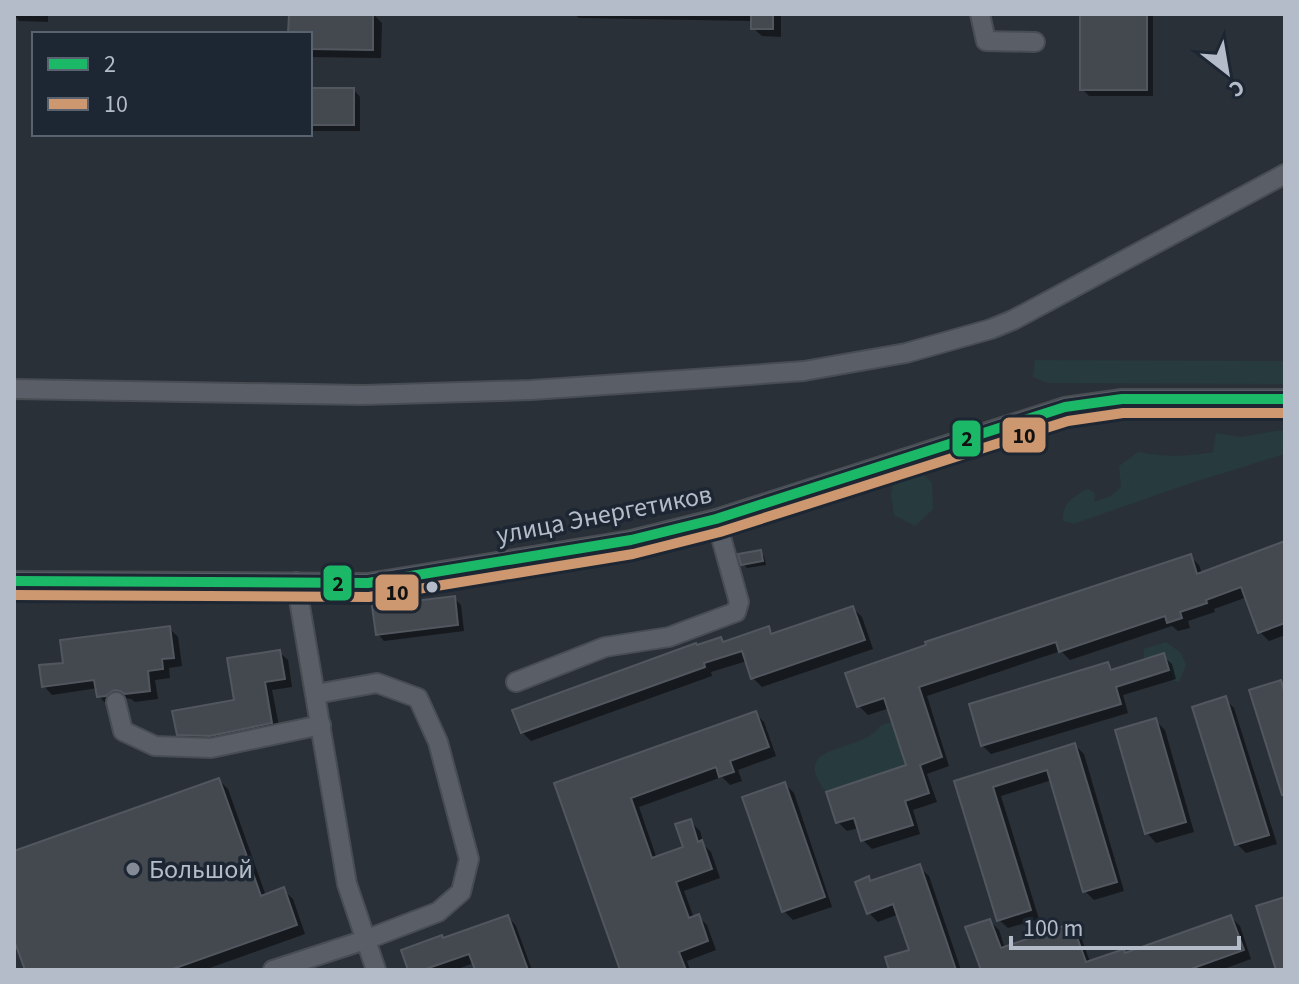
<svg xmlns="http://www.w3.org/2000/svg" width="1299" height="984" font-family="'Source Sans 3',sans-serif">
<rect width="100%" height="100%" fill="#2a3038"/>
<g fill="#273a3e">
<path d="M1035 360 1285 361V384L1048 383 1033 377Z"/>
<path d="M1275 431H1285V454L1194 482 1073 524 1063 521C1062 503 1073 497 1087 489L1095 493 1094 502 1111 496 1121 487 1119 466 1138 452C1166 457 1184 457 1213 452L1216 433 1241 437Z"/>
<path d="M920 471 932 483 933 509 915 526 894 515 891 495 894 477Z"/>
<path d="M1166 642 1181 653 1186 665 1179 682 1174 681 1164 654 1144 659V649Z"/>
<path d="M892 722 906 765 826 792C786 741 864 754 880 726Z"/>
</g>
<g fill="#0007">
<path d="M14 14H48V22L19 21Z"/>
<path d="M291 14H373L382 23 381 58 310 57V34H290Z"/>
<path d="M574 14H781V37L762 36 753 28V21L579 18Z"/>
<path d="M1082 14H1153V96H1089L1082 89Z"/>
<path d="M310 90H354L360 97V131H310Z"/>
<path d="M1285 543V635L1269 641 1260 632 1247 597 1214 609 1215 612 1188 621 1190 628 1178 631 1172 626 1070 660 1061 651 927 696 949 766 927 774 937 802 913 810 920 834 872 849 863 840 859 828 847 831 838 822 909 767 890 708 868 715 859 706 1190 556 1199 565 1202 574Z"/>
<path d="M760 552 764 556 766 565 747 568 743 564Z"/>
<path d="M454 598 461 605 464 631 384 641 378 634Z"/>
<path d="M853 608 862 617 873 649 762 687 753 678 747 661 711 672 712 676 531 741 522 732 768 629 775 635Z"/>
<path d="M170 629 178 637 182 666 169 668 170 678 155 680 158 699 135 702 131 699 123 698 115 704 107 705 99 696 98 688 52 695 44 686 65 665Z"/>
<path d="M279 652 288 660 292 687 272 690 280 731 187 742 179 734 236 701Z"/>
<path d="M1163 656 1172 664 1176 679 1123 695 1128 713 991 754 982 745 1108 664 1114 671Z"/>
<path d="M1225 699 1234 708 1277 844 1246 853 1237 844Z"/>
<path d="M755 713 764 722 776 756 738 770 742 781 730 785 722 777 639 807 657 859 685 849 691 822 700 831 704 845 711 852 720 878 684 891 694 918 698 916 707 925 716 950 687 961 690 970H622L556 785Z"/>
<path d="M1156 721 1165 730 1194 832 1156 843 1147 833Z"/>
<path d="M1075 745 1084 754 1124 891 1094 900 1085 891 1052 780 1001 796 1039 919 1008 928 999 920 956 782Z"/>
<path d="M219 780 228 789 266 896 283 890 293 899 305 934 204 970H27L14 934V853Z"/>
<path d="M785 784 794 793 832 907 793 920 784 911Z"/>
<path d="M919 867 929 876 961 970H891L911 951 899 914 878 922 869 913 868 879 872 883Z"/>
<path d="M508 917 516 926 532 970H477L474 963 455 970H410L444 940Z"/>
<path d="M1231 917 1240 926 1251 959 1221 970H983L990 921 999 930 1005 949 1071 925 1080 934 1090 962 1123 951 1127 954Z"/>
</g>
<g fill="#444950" stroke="#52575f" stroke-width="2">
<path d="M289 14H373V50L310 49V34H288Z"/>
<rect x="751" y="14" width="22" height="15"/>
<rect x="1080" y="14" width="67" height="76"/>
<rect x="310" y="88" width="44" height="37"/>
<path d="M1285 541V623L1258 633 1241 587 1206 600 1207 603 1180 612 1182 618 1167 623 1165 616 1059 652 1056 642 919 687 942 757 920 765 929 793 905 801 913 825 861 841 854 818 836 823 826 792 906 765 884 698 857 707 845 673 926 645 925 642 1191 554 1197 574Z"/>
<path d="M761 550 763 561 741 565 738 554Z"/>
<path d="M455 596 458 625 376 635 372 606Z"/>
<path d="M853 606 865 640 751 679 742 651 704 663 705 667 521 733 512 710 696 643 697 645 721 637 723 642 769 626 771 634Z"/>
<path d="M170 626 174 658 162 659 163 669 148 671 150 691 125 694 120 691 114 690 106 696 97 697 94 680 42 687 39 665 63 663 60 640Z"/>
<path d="M280 650 285 679 265 682 272 723 210 736 177 735 172 711 234 700 227 658Z"/>
<path d="M1164 653 1169 670 1116 687 1121 704 981 746 969 704 1108 662 1111 670Z"/>
<path d="M1281 680 1285 694V795H1282L1249 690Z"/>
<path d="M1226 696 1269 835 1235 845 1192 707Z"/>
<path d="M756 711 769 747 730 761 734 772 719 777 716 767 631 798 652 858 683 847 675 824 691 819 698 842 702 840 712 869 676 882 689 918 699 914 708 941 679 952 686 970H620L554 783Z"/>
<path d="M1156 718 1186 822 1145 834 1115 730Z"/>
<path d="M1075 743 1117 882 1083 892 1047 770 993 787 1031 910 997 921 954 781Z"/>
<path d="M219 778 261 896 284 887 297 925 170 970H25L14 940V851Z"/>
<path d="M785 782 825 897 782 912 742 797Z"/>
<path d="M920 864 946 940 956 970H889L885 957 909 950 893 904 867 914 855 882 869 876 870 881Z"/>
<path d="M1285 897V970H1276L1256 906Z"/>
<path d="M508 915 528 970H475L469 954 423 970H408L401 950 442 935 443 938Z"/>
<path d="M1231 915 1244 950 1188 970H981L965 927 990 919 1001 948 1072 923 1086 962 1124 949 1125 953Z"/>
</g>
<g fill="none" stroke-linecap="round" stroke-linejoin="round">
<defs>
<g id="minor">
<path d="M980 14 986 41 1035 42"/>
<path d="M14 389 363 395 531 390 695 379 804 371 906 353 991 329 1013 320 1285 174"/>
<path d="M14 581 368 583 631 540 716 519 1065 407 1122 399H1285"/>
<path d="M296 582 347 884 376 970"/>
<path d="M516 682 605 647 669 637 736 612 739 602 716 519"/>
<path d="M116 702 123 731 155 746 211 748 321 725"/>
<path d="M273 970 365 940 438 912 461 892 469 859 438 742 418 698 377 683 316 694"/>
</g>
</defs>
<use href="#minor" stroke="#484c53" stroke-width="22"/>
<use href="#minor" stroke="#5a5e66" stroke-width="18"/>
<defs>
<path id="bus-1" d="M14 581 368 583 631 540 716 519 1065 407 1122 399H1285"/>
<path id="bus-2" d="M14 595 369 597 633 554 720 532 1068 421 1123 413H1285"/>
</defs>
<use href="#bus-1" stroke="#1d2633" stroke-width="16"/>
<use href="#bus-2" stroke="#1d2633" stroke-width="16"/>
<use href="#bus-1" stroke="#1ab867" stroke-width="10"/>
<use href="#bus-2" stroke="#cd976f" stroke-width="10"/>
</g>
<circle fill="#b4bcc9" stroke="#1d2633" stroke-width="3" cx="432" cy="587" r="7"/>
<circle fill="#848b96" stroke="#1d2633" stroke-width="3" cx="133" cy="869" r="8"/>
<g text-anchor="middle" stroke-width="7" stroke-linejoin="round" paint-order="stroke">
<g font-size="26" fill="#b4bcc9" stroke="#1d2633">
<text transform="translate(604 514) rotate(-11)" y="9">улица Энергетиков</text>
</g>
<g font-size="26" fill="#b4bcc9" stroke="#1d2633" text-anchor="start">
<text x="149" y="878">Большой</text>
</g>
</g>
<g stroke="#1d2633" stroke-width="3">
<rect x="1001" y="416" width="46" height="38" rx="8" fill="#cd976f"/>
<rect x="951" y="419" width="31" height="39" rx="8" fill="#1ab867"/>
<rect x="322" y="564" width="31" height="38" rx="8" fill="#1ab867"/>
<rect x="374" y="573" width="46" height="39" rx="8" fill="#cd976f"/>
</g>
<g font-size="22" text-anchor="middle" font-weight="bold" fill="#111">
<text x="1024" y="443">10</text>
<text x="967" y="446">2</text>
<text x="338" y="591">2</text>
<text x="397" y="600">10</text>
</g>
<rect width="1299" height="984" fill="none" stroke="#b4bcc9" stroke-width="32"/>
<rect x="32" y="32" width="280" height="104" fill="#1d2633" stroke="#59626f" stroke-width="2"/>
<rect x="48" y="58" width="40" height="12" fill="#1ab867" stroke="#59626f" stroke-width="2"/>
<text x="104" y="72" font-size="24" fill="#b4bcc9">2</text>
<rect x="48" y="98" width="40" height="12" fill="#cd976f" stroke="#59626f" stroke-width="2"/>
<text x="104" y="112" font-size="24" fill="#b4bcc9">10</text>
<g transform="translate(1227 72) rotate(149)" stroke="#1d2633" stroke-width="6" paint-order="stroke">
<path d="M0-6L14 30L0 20L-14 30Z" fill="#b4bcc9"/>
<text y="-12" font-size="22" font-weight="bold" text-anchor="middle" fill="#b4bcc9">С</text>
</g>
<path d="M1011 936v12h228v-12" fill="none" stroke="#b4bcc9" stroke-width="4"/>
<text x="1023" y="936" font-size="24" fill="#b4bcc9" stroke="#1d2633" stroke-width="6" paint-order="stroke">100 m</text>
</svg>
